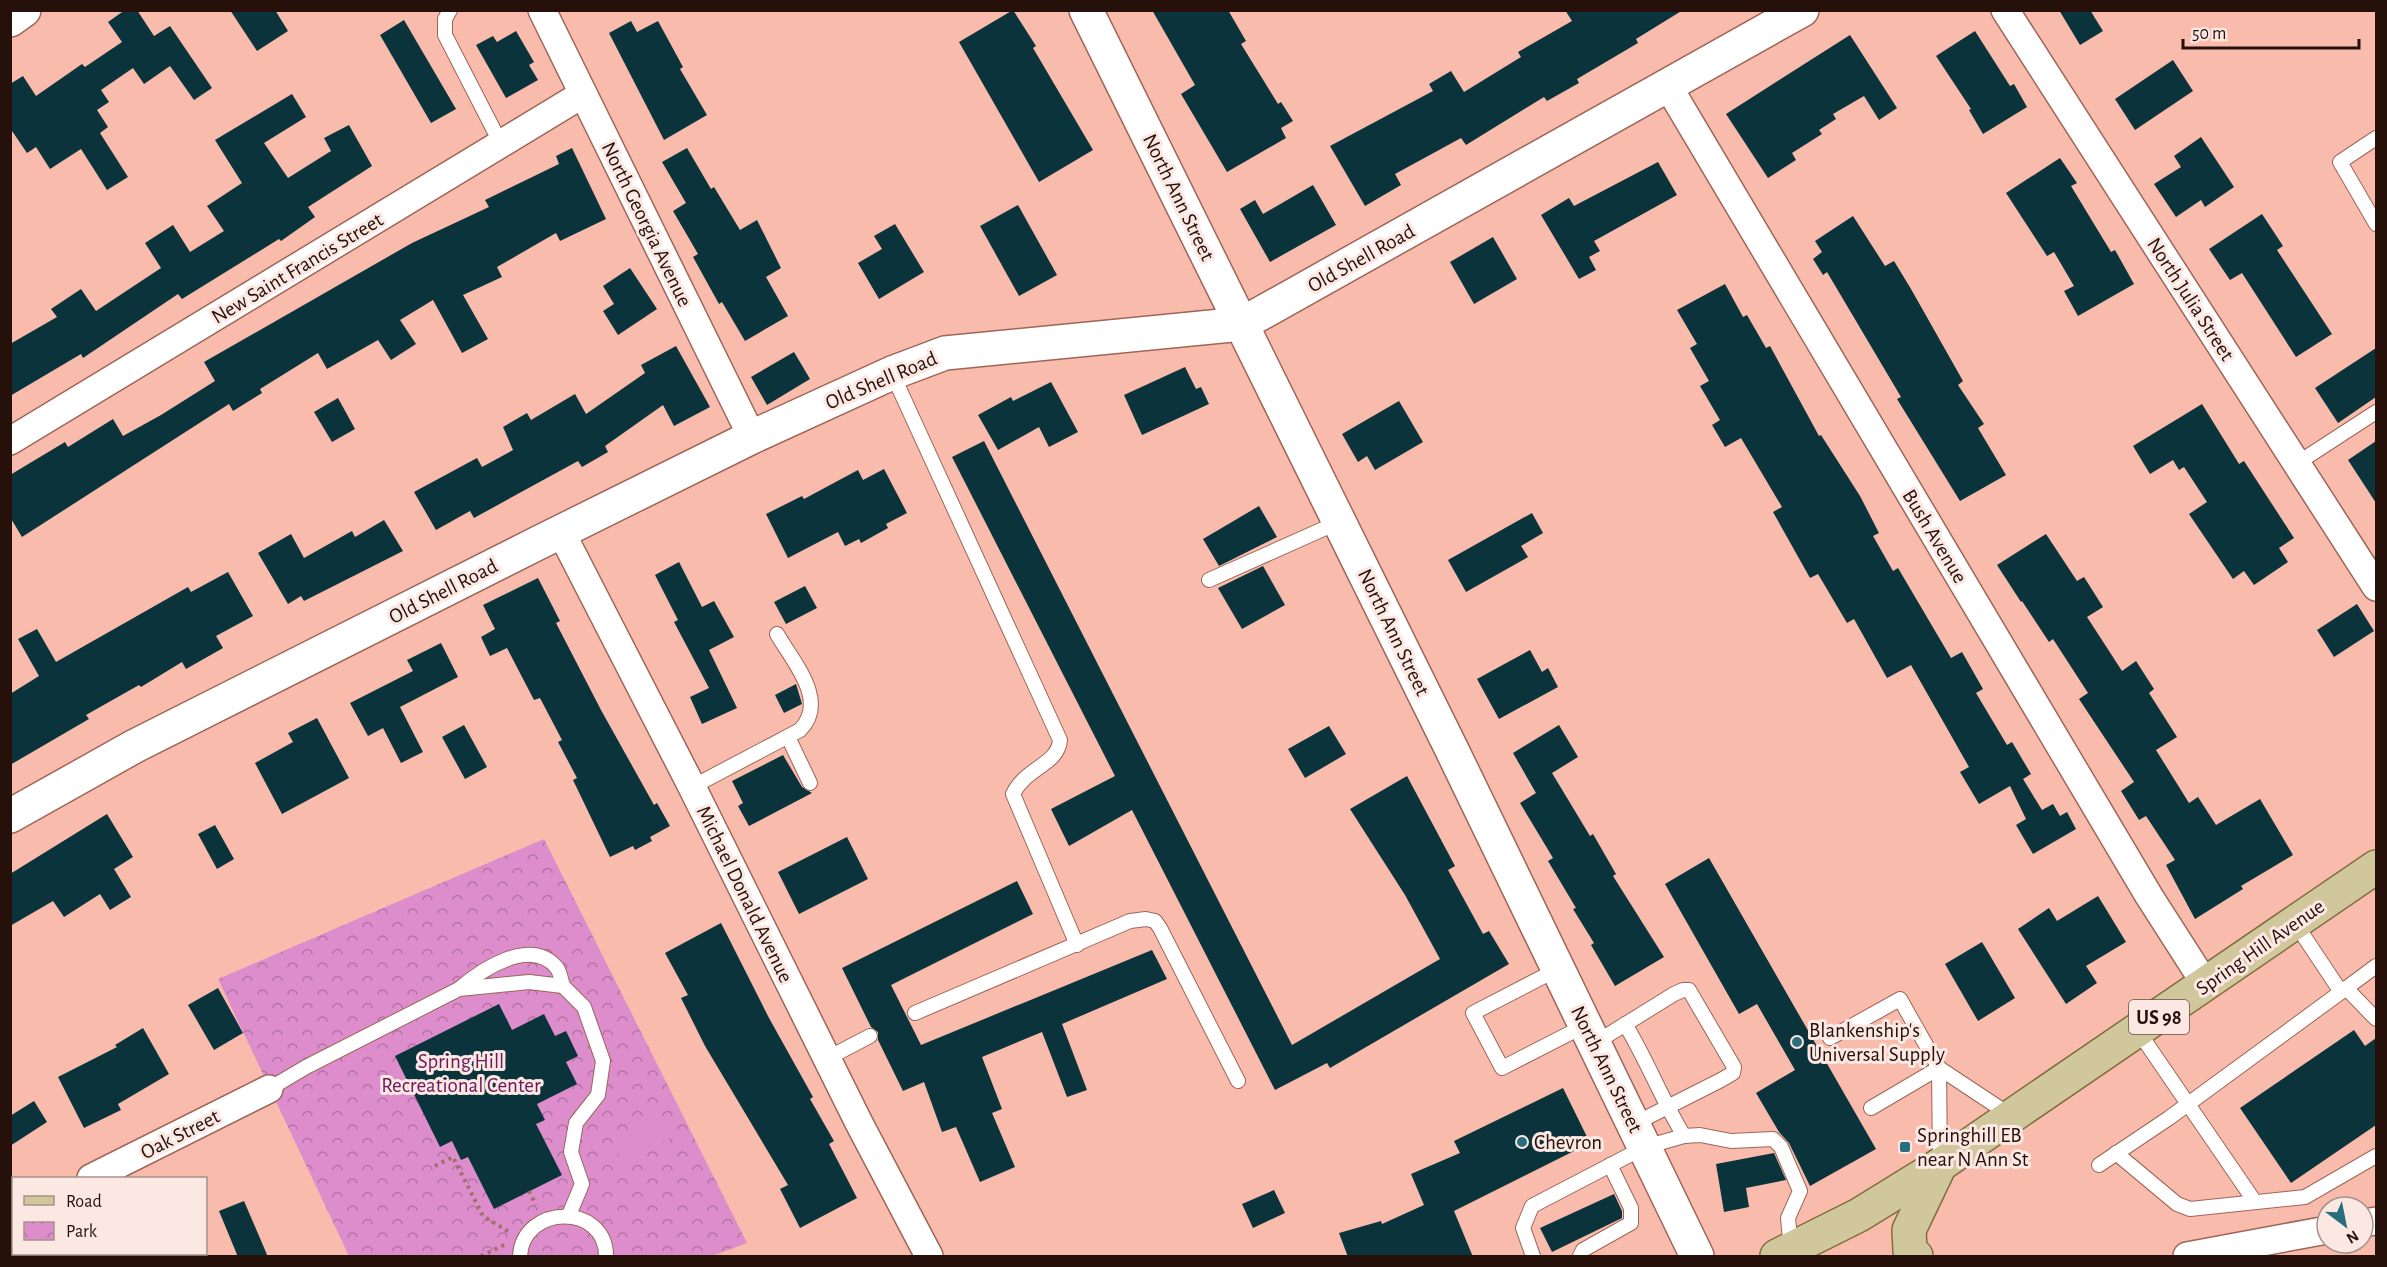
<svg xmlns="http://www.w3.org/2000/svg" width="2387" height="1267" font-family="'Alegreya Sans',sans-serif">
<defs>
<pattern id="park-crowns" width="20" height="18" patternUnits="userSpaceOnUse" patternTransform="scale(1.5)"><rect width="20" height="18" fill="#dd8dcc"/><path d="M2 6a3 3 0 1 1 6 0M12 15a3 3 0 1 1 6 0" fill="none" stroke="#b372a4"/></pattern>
</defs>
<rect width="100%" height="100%" fill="#f9bbab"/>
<path fill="url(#park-crowns)" d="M544 839 747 1243 712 1256H349L218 979Z"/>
<path fill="#dd8dcc" d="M663 1118 673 1137 623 1163 613 1144Z"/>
<g fill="#0b333b">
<path d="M125 10H137L154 36 170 26 212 88 194 100 170 66 144 84 133 68 101 90 109 102 97 110 108 127 100 133 128 177 107 190 81 149 50 169 36 147 27 153 10 128V84L23 76 36 96 82 64 85 67 122 42 108 22Z"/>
<path d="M230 10H275L288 31 257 51Z"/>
<path d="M1013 10 1036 46 1033 48 1093 150 1039 182 959 42Z"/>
<path d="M1152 10H1228L1246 41 1241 44 1278 104 1281 102 1293 121 1281 128 1286 138 1227 172 1181 94 1195 85Z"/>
<path d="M1565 10H1683L1636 39 1638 43 1577 79 1579 83 1547 101 1544 97 1466 145 1461 138 1395 174 1401 185 1365 206 1330 146 1433 91 1429 84 1451 71 1464 92 1521 57 1518 52 1572 21Z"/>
<path d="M2059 10H2090L2103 31 2080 45Z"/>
<path d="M404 20 456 109 431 123 380 35Z"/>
<path d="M631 21 637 32 658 21 683 67 680 69 707 115 664 140 609 33Z"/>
<path d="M516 31 534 62 529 65 538 80 506 98 476 45 493 36 497 42Z"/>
<path d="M1975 31 2010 86 2014 84 2027 107 1983 134 1969 110 1971 109 1936 56Z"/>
<path d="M1850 35 1897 108 1879 120 1864 96 1833 114 1836 119 1819 130 1822 134 1792 153 1796 160 1768 178 1726 114Z"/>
<path d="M2173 60 2193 91 2135 130 2115 99Z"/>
<path d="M292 94 306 117 264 143 288 178 331 151 324 138 349 125 372 166 308 207 315 217 281 241 279 239 182 299 178 294 83 358 81 354 10 396V344L57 317 51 309 81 289 96 311 161 268 145 243 173 225 190 252 224 231 207 206 242 183 215 140Z"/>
<path d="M2201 137 2234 187 2205 207 2201 200 2176 217 2154 184 2181 167 2174 156Z"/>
<path d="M572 148 606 219 560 241 556 233 497 267 502 277 463 295 488 339 462 353 433 300 400 320 416 344 391 360 378 340 327 369 318 353 260 389 262 393 233 411 229 404 22 537 10 517V475L65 442 68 447 113 419 123 436 161 415 215 381 204 362 412 243 489 207 485 200 559 164 556 156Z"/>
<path d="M687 148 711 189 714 187 740 230 757 220 781 268 766 277 788 316 745 341 722 302 719 304 693 257 698 254 673 211 686 203 662 162Z"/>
<path d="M2060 158 2077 183 2071 186 2111 252 2115 250 2134 284 2078 316 2064 291 2074 286 2054 252 2047 256 2006 193Z"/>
<path d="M1658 162 1677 195 1594 241 1600 251 1589 257 1596 270 1579 279 1541 215 1569 198 1574 206Z"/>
<path d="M1313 185 1336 225 1270 262 1240 209 1255 200 1263 214Z"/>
<path d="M1018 205 1057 275 1019 296 980 226Z"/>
<path d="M2262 214 2283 246 2277 250 2332 334 2296 357 2242 273 2230 280 2209 249Z"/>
<path d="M1853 216 1885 266 1894 261 1911 289 1963 381 1958 385 1984 424 1978 428 2006 475 1960 501 1897 399 1901 397 1827 272 1823 275 1813 259 1822 252 1815 241Z"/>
<path d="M895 224 924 272 879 299 858 263 882 249 874 236Z"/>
<path d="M1493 237 1517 279 1474 304 1450 262Z"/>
<path d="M630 268 657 309 618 335 603 311 614 304 603 286Z"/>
<path d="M1725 284 1743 317 1747 315 1766 348 1770 346 1819 436 1821 435 1860 496 1879 533 1873 536 1893 571 1898 568 1951 658 1962 652 1983 689 1976 693 2007 745 2012 742 2031 774 2023 779 2042 810 2053 804 2060 816 2067 812 2076 829 2033 854 2016 825 2026 819 2010 786 1979 804 1960 772 1969 767 1911 665 1887 678 1854 619 1847 623 1818 574 1810 578 1773 512 1782 507 1741 438 1725 447 1712 425 1720 420 1700 386 1709 381 1690 348 1697 344 1677 310Z"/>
<path d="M676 346 710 407 674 426 663 405 605 446 608 452 582 467 578 461 474 518 470 511 436 530 414 492 477 458 482 467 513 450 503 427 527 413 531 420 575 394 586 414 645 373 641 365Z"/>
<path d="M2376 348V397L2338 423 2315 388Z"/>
<path d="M794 352 810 379 767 405 751 377Z"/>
<path d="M1185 367 1196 389 1201 387 1209 404 1142 435 1124 395Z"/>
<path d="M1051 382 1078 432 1049 447 1039 427 998 450 978 415 1011 397 1013 401Z"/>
<path d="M338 398 355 429 332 442 314 412Z"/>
<path d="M1399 401 1423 442 1375 470 1367 456 1358 462 1342 434Z"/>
<path d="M2202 404 2239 464 2244 461 2294 538 2279 548 2288 562 2254 585 2244 571 2233 579 2189 514 2207 502 2184 467 2179 470 2173 460 2150 474 2133 446Z"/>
<path d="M984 441 1292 1045 1440 959 1405 895 1350 809 1407 776 1455 866 1448 870 1483 934 1489 931 1509 964 1330 1068 1327 1063 1275 1090 1132 810 1069 846 1051 809 1115 776 952 457Z"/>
<path d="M2376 441V503L2348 460Z"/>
<path d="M884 469 907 513 886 524 888 528 861 543 859 539 845 546 838 532 788 558 766 514 802 496 804 499 858 470 863 480Z"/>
<path d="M1259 506 1277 537 1219 566 1203 539Z"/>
<path d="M1532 513 1543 533 1521 546 1528 557 1466 592 1448 560Z"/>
<path d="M384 520 403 551 304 601 301 596 288 604 258 553 291 534 304 558 352 531 355 537Z"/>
<path d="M2046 534 2077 581 2084 577 2103 607 2087 617 2122 671 2136 661 2154 689 2149 693 2177 737 2156 750 2189 803 2198 797 2216 825 2260 799 2293 855 2241 886 2243 889 2195 919 2166 865 2175 860 2146 816 2139 820 2121 791 2134 782 2079 699 2088 693 2053 639 2049 642 2022 601 2021 602 1997 565Z"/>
<path d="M679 562 702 607 714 601 734 637 709 650 737 708 702 724 690 697 709 688 674 622 678 620 655 575Z"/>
<path d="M1263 566 1285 605 1242 629 1218 588Z"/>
<path d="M228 572 253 616 216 636 223 648 186 669 182 662 141 687 139 685 86 715 89 719 10 765V694L39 676 18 639 37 629 56 662 188 587 191 592Z"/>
<path d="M538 578 560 621 556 623 601 710 654 805 657 803 670 826 650 837 652 841 635 850 633 846 610 857 573 780 577 778 558 742 562 740 540 698 534 700 507 648 490 656 481 637 495 629 483 605Z"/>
<path d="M805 586 817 608 786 624 774 602Z"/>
<path d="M2357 604 2374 631 2334 657 2317 630Z"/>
<path d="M441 643 458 677 400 707 423 752 401 763 383 728 368 736 350 703 413 671 407 660Z"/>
<path d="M1530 650 1542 672 1548 668 1558 687 1499 719 1477 679Z"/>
<path d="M796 684 802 704 784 713 775 695Z"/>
<path d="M317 718 349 778 282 814 255 763 293 742 288 733Z"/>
<path d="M464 725 487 767 465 779 442 737Z"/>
<path d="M1559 725 1578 757 1552 773 1590 836 1593 834 1616 874 1613 876 1664 957 1615 986 1591 945 1594 943 1573 909 1576 908 1548 861 1553 858 1520 803 1536 793 1513 753Z"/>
<path d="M1329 726 1346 754 1305 778 1288 749Z"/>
<path d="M783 755 802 787 812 793 749 826 738 806 743 803 732 781Z"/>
<path d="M107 814 133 857 114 869 131 897 110 910 100 894 64 917 53 901 10 926V874Z"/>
<path d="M215 825 234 859 217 869 198 834Z"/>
<path d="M847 837 868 879 799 914 778 872Z"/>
<path d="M1709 858 1876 1149 1810 1186 1789 1143 1779 1132 1756 1093 1795 1070 1757 1004 1739 1014 1665 884Z"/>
<path d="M1017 881 1033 914 891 985 921 1045 1152 950 1167 979 1062 1024 1087 1090 1067 1097 1042 1032 982 1057 1002 1109 992 1113 1015 1167 980 1182 956 1127 942 1132 924 1082 903 1091 878 1040V1032L871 1027 842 968Z"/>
<path d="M2098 896 2126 942 2086 966 2097 983 2066 1004 2018 929 2049 908 2057 921Z"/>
<path d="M721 923 769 1018 813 1097 810 1099 834 1141 829 1144 857 1198 800 1228 780 1189 788 1185 705 1046 681 998 688 995 665 953Z"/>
<path d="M1982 942 2015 998 1978 1021 1945 964Z"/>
<path d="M218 988 243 1033 214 1050 188 1005Z"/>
<path d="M499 1004 512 1030 544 1014 555 1036 566 1031 578 1056 566 1062 577 1084 537 1104 545 1120 536 1124 562 1175 494 1209 468 1157 461 1160 452 1141 440 1147 395 1056Z"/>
<path d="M143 1028 169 1074 118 1104 121 1110 84 1128 58 1077 117 1047 115 1045Z"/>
<path d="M2354 1030 2365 1046 2376 1038V1125L2291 1183 2240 1108Z"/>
<path d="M1563 1088 1590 1143 1454 1211 1473 1257H1348L1339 1233 1381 1221 1382 1224 1424 1205 1411 1174 1460 1153 1454 1141Z"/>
<path d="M34 1101 47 1122 10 1146V1116Z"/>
<path d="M1774 1153 1786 1180 1746 1188 1749 1207 1724 1212 1716 1164Z"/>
<path d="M1274 1190 1285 1213 1253 1228 1242 1204Z"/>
<path d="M1614 1194 1622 1211V1218L1552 1252 1540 1228Z"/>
<path d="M244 1201 268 1257H238L219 1211Z"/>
</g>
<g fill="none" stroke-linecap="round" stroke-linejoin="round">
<defs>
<g id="lane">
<path d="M450 10 445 19V35L501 144"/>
<path d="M2376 138 2340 162 2376 224"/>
<path d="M892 373 1060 740C1058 765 1026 767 1013 794L1077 945"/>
<path d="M2296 464 2376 412"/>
<path d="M1209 580 1339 522"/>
<path d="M788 737 810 783"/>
<path d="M692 787 800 730C829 701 793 662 777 634"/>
<path d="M2295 923 2341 992 2376 966"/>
<path d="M1558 969 1473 1013 1502 1068 1586 1025"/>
<path d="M2346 988 2376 1019"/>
<path d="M459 989C481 970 531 936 557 968 560 972 561 980 563 986"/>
<path d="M915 1013 1130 921 1146 919 1155 921 1160 928 1238 1081"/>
<path d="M1625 1024C1647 1060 1662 1100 1684 1136"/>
<path d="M2138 1031 2255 1202"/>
<path d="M1830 1038 1900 999 1939 1068 1871 1108"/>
<path d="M1595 1043 1674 994 1683 990H1689L1734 1067 1733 1073 1721 1080 1634 1124"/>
<path d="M826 1059 870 1036"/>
<path d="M269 1089 306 1067 459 989 529 982 563 986 584 1007 603 1061 598 1095 576 1123 571 1152 582 1184 569 1215"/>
<path d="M2116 1153 2177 1204 2190 1209 2305 1197 2376 1156"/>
<path d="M1940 1161 1939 1068 2010 1115"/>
<path d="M2099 1165 2169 1118 2341 992"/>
<path d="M520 1256C523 1204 606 1203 606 1256"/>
<path d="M1533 1256 1523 1228 1532 1206 1645 1147 1684 1136 1700 1135 1731 1141 1773 1139 1781 1147 1800 1191 1788 1218 1791 1249"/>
<path d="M1580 1256 1583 1250 1631 1223V1208L1610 1165"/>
</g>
<g id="street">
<path d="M542 10 752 437"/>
<path d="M2005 10 2376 587"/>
<path d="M1668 86 2149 896 2206 985"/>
<path d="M10 441 583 94"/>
<path d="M561 532 692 787 859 1123 929 1256"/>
<path d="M91 1178 269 1089"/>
<path d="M10 1219 14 1217"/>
<path d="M2363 1223 2376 1221"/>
<path d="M2187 1256 2327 1230"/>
</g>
<g id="secondary">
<path d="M1086 10 1451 748 1697 1256"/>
<path d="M10 20 24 10"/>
<path d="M10 816 135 746 538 543 752 437 892 373 945 353 1242 324 1802 10"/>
</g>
<g id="primary">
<path d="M1777 1256 1859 1215 1940 1165 2376 867"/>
<path d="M1916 1256 1910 1251 1909 1230 1940 1165"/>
</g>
</defs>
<use href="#lane" stroke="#9e6658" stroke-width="16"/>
<use href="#street" stroke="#9e6658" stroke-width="30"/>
<use href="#secondary" stroke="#9e6658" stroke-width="36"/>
<use href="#primary" stroke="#816e3e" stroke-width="36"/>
<g stroke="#9d7165" stroke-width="4" stroke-dasharray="3 4.5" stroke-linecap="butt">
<path d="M435 1166 453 1157 483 1216 509 1232"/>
<path d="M529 1191 536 1205"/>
<path d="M481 1256 506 1244"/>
</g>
<use href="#lane" stroke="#fff" stroke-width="14"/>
<use href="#street" stroke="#fff" stroke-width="27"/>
<use href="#secondary" stroke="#fff" stroke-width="33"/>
<use href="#primary" stroke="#d1c79c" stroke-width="33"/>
</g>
<g fill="#296e7d" stroke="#fce8e3" stroke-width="2">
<circle cx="1797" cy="1042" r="6"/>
<circle cx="1522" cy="1142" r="6"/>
<rect x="1899" y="1141" width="12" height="12" rx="3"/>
</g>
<g text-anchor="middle" stroke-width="6" stroke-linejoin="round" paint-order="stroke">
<rect fill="#fce8e3" stroke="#66514b" stroke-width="1.5" x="2129" y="1000" width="60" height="34" rx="4.5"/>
<g font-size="20" font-weight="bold" fill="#25100a">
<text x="2159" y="1024">US 98</text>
</g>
<g font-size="21" fill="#25100a" stroke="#fce8e3">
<text transform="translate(1179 197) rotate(64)" y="7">North Ann Street</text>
<text transform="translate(647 224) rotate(64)" y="7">North Georgia Avenue</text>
<text transform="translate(1361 258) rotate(-29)" y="7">Old Shell Road</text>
<text transform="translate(297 268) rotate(-31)" y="7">New Saint Francis Street</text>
<text transform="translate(2191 299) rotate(57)" y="7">North Julia Street</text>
<text transform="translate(881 380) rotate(-23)" y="7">Old Shell Road</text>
<text transform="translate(1935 536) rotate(59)" y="7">Bush Avenue</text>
<text transform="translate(443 591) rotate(-27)" y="7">Old Shell Road</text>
<text transform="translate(1394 632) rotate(64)" y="7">North Ann Street</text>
<text transform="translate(745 894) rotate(64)" y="7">Michael Donald Avenue</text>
<text transform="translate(2260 947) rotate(-35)" y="7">Spring Hill Avenue</text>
<text transform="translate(1607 1069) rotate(64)" y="7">North Ann Street</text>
<text transform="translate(180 1134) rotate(-27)" y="7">Oak Street</text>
</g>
<g font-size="21" fill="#25100a" stroke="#fce8e3" text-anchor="start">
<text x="1809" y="1037">Blankenship's<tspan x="1809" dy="24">Universal Supply</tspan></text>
<text x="1917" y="1142">Springhill EB<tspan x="1917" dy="24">near N Ann St</tspan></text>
<text x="1534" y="1149">Chevron</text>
</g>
<g font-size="21" fill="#69185c" stroke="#fce8e3">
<text x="461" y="1068">Spring Hill<tspan x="461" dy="24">Recreational Center</tspan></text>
</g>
</g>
<rect width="2387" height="1267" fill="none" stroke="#25100a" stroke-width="24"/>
<rect x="12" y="1177" width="195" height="78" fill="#fce8e3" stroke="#a6928c" stroke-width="1.5"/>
<rect x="24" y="1196" width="30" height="9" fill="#d1c79c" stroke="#a6928c" stroke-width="1.5"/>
<text x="66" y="1207" font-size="18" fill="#25100a">Road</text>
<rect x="24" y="1222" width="30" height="18" fill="url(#park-crowns)" stroke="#a6928c" stroke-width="1.5"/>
<text x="66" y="1237" font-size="18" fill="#25100a">Park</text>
<g transform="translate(2345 1225) rotate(148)"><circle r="28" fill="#fce8e3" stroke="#a6928c" stroke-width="1.5"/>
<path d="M0-4.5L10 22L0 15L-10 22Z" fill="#296e7d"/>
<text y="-9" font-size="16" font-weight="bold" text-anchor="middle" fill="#25100a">N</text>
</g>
<path d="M2183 39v9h176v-9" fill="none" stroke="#25100a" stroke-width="3"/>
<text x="2192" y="39" font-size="18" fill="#25100a" stroke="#fce8e3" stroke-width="4.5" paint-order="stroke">50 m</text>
</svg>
